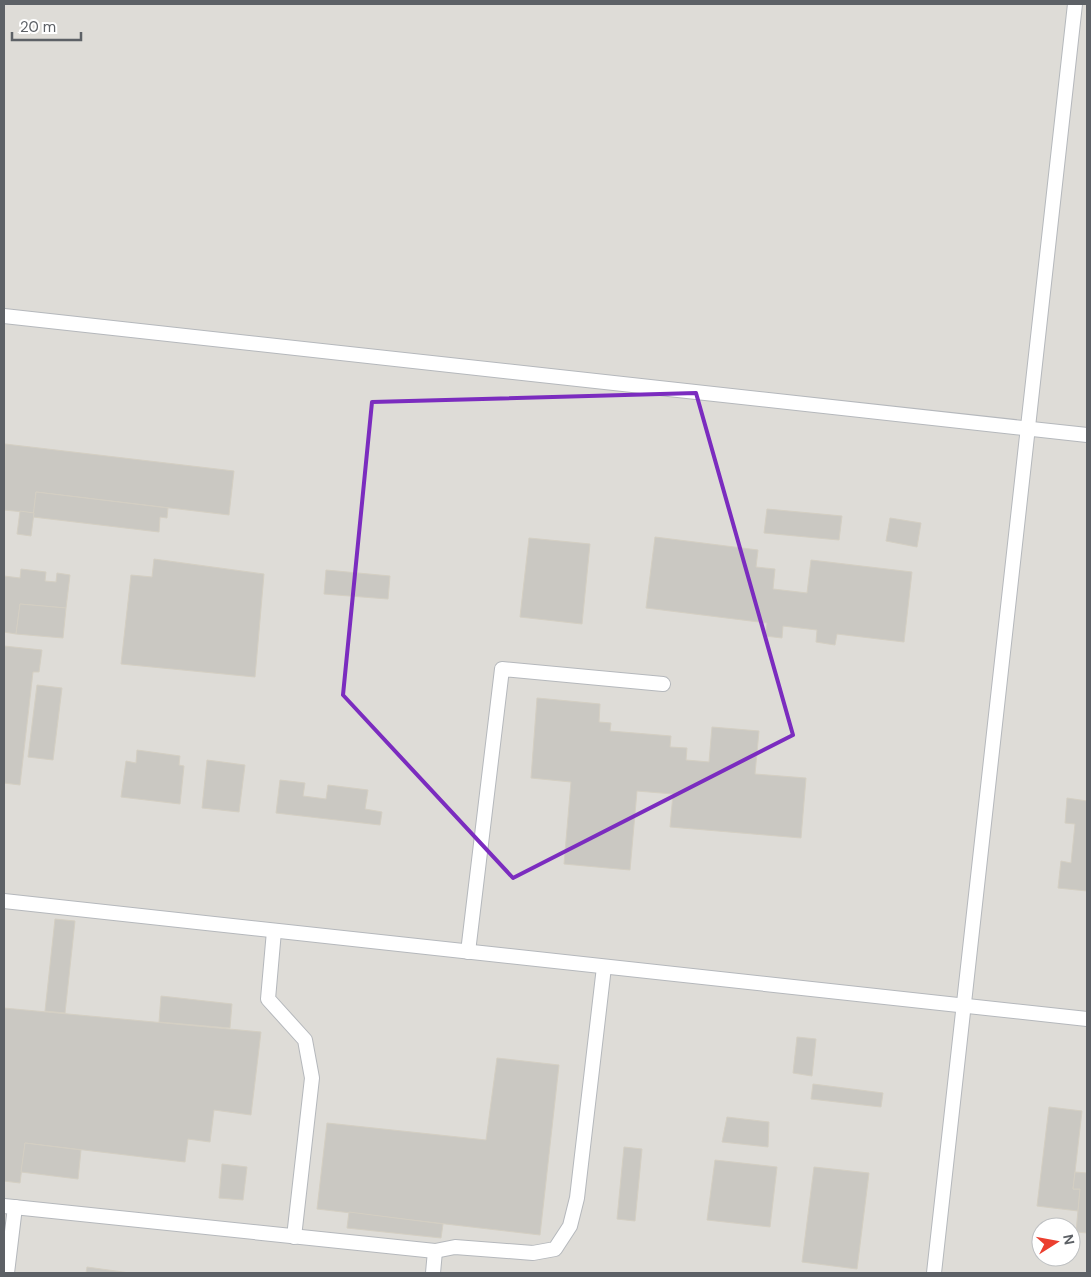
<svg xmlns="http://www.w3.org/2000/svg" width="1091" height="1277" font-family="'DM Sans',sans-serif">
<rect width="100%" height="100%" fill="#efede5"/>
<path fill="#dedcd7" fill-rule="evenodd" d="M4 4H1087V1273H4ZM1041 1227H1071V1257H1041Z"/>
<g fill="#cac8c2" stroke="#d4cfc3">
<path d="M5 444 234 471 229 515 36 492 34 513 4 510Z"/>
<path d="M36 492 168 508 167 518 160 517 159 532 33 517Z"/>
<path d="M767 509 842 516 839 540 764 533Z"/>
<path d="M20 511 34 513 31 536 17 534Z"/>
<path d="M890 518 921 523 917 547 886 541Z"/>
<path d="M655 537 758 550 756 567 775 569 773 589 807 593 811 560 912 572 904 642 837 634 835 645 816 642 817 630 783 626 782 638 765 636 767 623 646 608Z"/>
<path d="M529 538 590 544 582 624 520 617Z"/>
<path d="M154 559 264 574 255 677 121 664 131 575 152 577Z"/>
<path d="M21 569 46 572 45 581 56 582 57 573 70 575 66 608 20 604 16 634 4 632V576L20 578Z"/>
<path d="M326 570 390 576 388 599 324 594Z"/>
<path d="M20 604 66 608 63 638 16 634Z"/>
<path d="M4 646 42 650 39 672H33L20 785 4 783Z"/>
<path d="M37 685 62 688 53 760 28 757Z"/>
<path d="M537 698 600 704 599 722 611 723 610 731 671 736 670 747 687 748 686 760 709 762 712 727 759 731 755 774 806 778 801 838 670 827 673 794 637 791 630 870 564 864 571 782 531 778Z"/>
<path d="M137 750 180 756 179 765 184 766 180 804 121 797 126 761 136 763Z"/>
<path d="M207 760 245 765 239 812 202 808Z"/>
<path d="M280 780 305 783 303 796 326 799 328 785 368 790 365 809 382 812 380 825 276 813Z"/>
<path d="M1067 798 1087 801V891L1058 888 1061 861 1071 863 1075 824 1065 823Z"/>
<path d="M55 919 75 921 65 1013 45 1011Z"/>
<path d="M161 996 232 1004 230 1028 159 1022Z"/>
<path d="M4 1008 261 1032 251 1115 214 1110 210 1142 188 1139 185 1162 25 1143 20 1183 4 1181Z"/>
<path d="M797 1037 816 1039 812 1076 793 1073Z"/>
<path d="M497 1058 559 1065 540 1235 317 1209 327 1123 486 1140Z"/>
<path d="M813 1084 883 1093 881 1107 811 1099Z"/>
<path d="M1049 1107 1082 1111 1073 1189H1080L1078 1211 1037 1206Z"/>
<path d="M727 1117 769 1122 768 1147 722 1142Z"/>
<path d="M25 1143 81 1150 78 1179 21 1172Z"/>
<path d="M624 1147 642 1149 635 1221 617 1219Z"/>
<path d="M715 1160 777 1167 770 1227 707 1220Z"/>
<path d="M222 1164 247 1167 243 1200 219 1198Z"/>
<path d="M814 1167 869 1173 857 1269 802 1262Z"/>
<path d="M1075 1172 1087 1173V1233L1076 1232 1080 1189H1073Z"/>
<path d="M349 1212 443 1224 441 1238 347 1228Z"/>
<path d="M87 1267 130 1273H86Z"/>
</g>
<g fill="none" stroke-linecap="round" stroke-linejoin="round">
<defs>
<g id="service">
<path d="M4 316 1087 435"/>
<path d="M4 901 1087 1019"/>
<path d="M274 931 268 999 305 1040 312 1078 294 1237"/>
<path d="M468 952 502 669 663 684"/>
<path d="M4 1206 435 1251 455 1247 533 1253 555 1249 570 1226 577 1198 604 967"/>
<path d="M7 1273 15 1207"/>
<path d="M433 1273 435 1251"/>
<path d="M934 1273 1075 4"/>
</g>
</defs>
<use href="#service" stroke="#b5b8bc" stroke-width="16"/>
<use href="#service" stroke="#fff" stroke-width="14"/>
</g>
<path fill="none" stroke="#7b2cbf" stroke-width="4" stroke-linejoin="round" d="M696 393 793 735 513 878 343 695 372 402Z"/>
<rect width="1091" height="1277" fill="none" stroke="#5d6166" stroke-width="10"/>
<g transform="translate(1056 1242) rotate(79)"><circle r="24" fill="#ffffff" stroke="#bec0c2"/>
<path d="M0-4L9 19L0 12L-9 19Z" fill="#eb3f2f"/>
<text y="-8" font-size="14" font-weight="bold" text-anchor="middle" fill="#5d6166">N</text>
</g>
<path d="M12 32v8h69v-8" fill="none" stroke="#5d6166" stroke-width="2.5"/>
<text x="20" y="32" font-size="15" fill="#5d6166" stroke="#ffffff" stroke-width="4" paint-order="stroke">20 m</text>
</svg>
